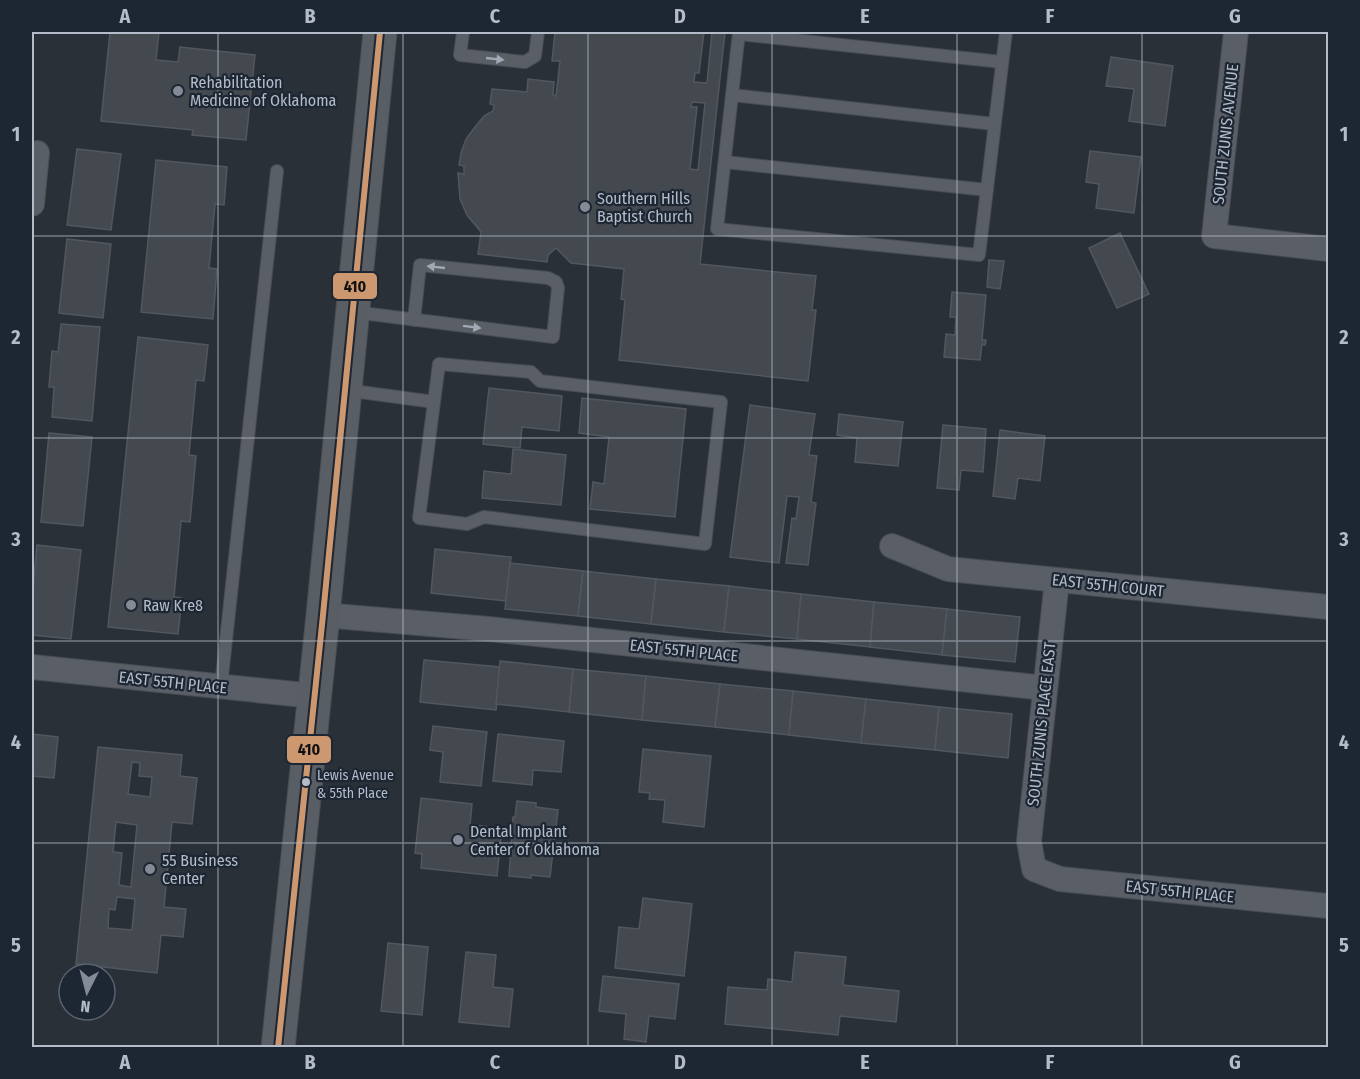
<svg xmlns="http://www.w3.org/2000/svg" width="1360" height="1079" font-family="'Fira Sans Condensed',sans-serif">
<rect width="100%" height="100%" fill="#2a3038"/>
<g fill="#444950" stroke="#52575f" stroke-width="1.5" fill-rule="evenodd">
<path d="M110 32H159L156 60 178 62 180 47 255 55 246 140 192 135 193 130 101 121Z"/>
<path d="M555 32H704L699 73H695L694 82 707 83 712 32H725L700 264 816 276 812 310H816L808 381 619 360 625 300 621 299 624 269 571 263 556 248 548 255 547 262 478 254 481 232 467 215 460 199 458 173 464 174V166L459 165 461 153 466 139 475 127 484 116 493 111 494 105 490 104 492 89 527 92 528 79 554 82 553 95 556 96 560 61H552ZM692 102 705 103 698 170 690 169 697 107H691Z"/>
<path d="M1111 57 1173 66 1165 126 1129 121 1134 89 1106 86Z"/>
<path d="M77 149 121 154 111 230 67 225Z"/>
<path d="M1090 151 1141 157 1134 213 1096 208 1099 184 1086 182Z"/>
<path d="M156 160 227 167 224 205 215 204 209 268 217 269 213 319 141 312Z"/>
<path d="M1120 233 1149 294 1117 308 1089 248Z"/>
<path d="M67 239 111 244 103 318 59 313Z"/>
<path d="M989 260 1004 261 1000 289 987 287Z"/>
<path d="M952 292 986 295 982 340H986L985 345 982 344 980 360 944 357 946 334 955 335 956 317H950Z"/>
<path d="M61 324 100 327 92 421 52 417 54 387H49L52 351 58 352Z"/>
<path d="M138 337 208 345 204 381 196 380 189 455 196 456 190 522 181 521 174 597 182 598 178 634 108 627Z"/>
<path d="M489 388 562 396 559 431 522 427 520 448 483 444Z"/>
<path d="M582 398 686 409 675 517 590 509 593 482 604 484 609 437 579 433Z"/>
<path d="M750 405 815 414 809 455 817 456 811 502 816 503 808 565 786 563 792 518 796 519 799 497 787 496 779 563 730 557Z"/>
<path d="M839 414 903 422 898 466 855 462 857 438 837 435Z"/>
<path d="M943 425 986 429 983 472 961 470 959 490 937 488Z"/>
<path d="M1000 430 1045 436 1040 481 1018 478 1015 499 993 496Z"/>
<path d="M49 433 92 437 83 526 41 522Z"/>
<path d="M513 449 566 455 561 505 482 498 484 471 511 474Z"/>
<path d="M37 545 81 550 71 639 32 635V600Z"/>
<path d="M435 549 511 557 506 601 431 593Z"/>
<path d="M510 563 583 571 578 616 505 609Z"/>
<path d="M583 571 656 579 651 624 578 616Z"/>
<path d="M656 579 729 586 724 632 651 624Z"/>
<path d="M729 586 801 594 797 639 724 632Z"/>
<path d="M801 594 874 602 870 647 797 639Z"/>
<path d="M874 602 947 609 942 655 870 647Z"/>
<path d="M947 609 1020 617 1015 662 942 655Z"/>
<path d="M424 660 500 667 496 710 420 702Z"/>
<path d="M500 661 573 669 569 712 496 704Z"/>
<path d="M573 669 646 676 642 720 569 712Z"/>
<path d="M646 676 720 684 715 727 642 720Z"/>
<path d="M720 684 793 691 789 735 715 727Z"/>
<path d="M793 691 866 699 861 743 789 735Z"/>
<path d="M866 699 939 707 935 750 861 743Z"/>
<path d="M939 707 1012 714 1008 758 935 750Z"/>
<path d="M433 726 487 732 481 786 440 782 443 752 430 750Z"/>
<path d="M32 734 58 737 54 778 32 776Z"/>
<path d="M498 734 564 741 561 772 533 770 532 785 493 781Z"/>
<path d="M98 747 182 755 180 776 197 778 192 824 172 822 164 907 186 909 183 937 161 935 157 973 76 964ZM132 762 140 763 139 776 152 777 150 797 128 794ZM116 822 137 825 131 887 119 885 122 853 113 852ZM117 897 135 899 132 930 108 928 109 909 115 910Z"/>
<path d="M643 749 711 756 704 827 663 822 665 800 649 799 650 793 639 792Z"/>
<path d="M421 798 472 804 470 825 502 828 497 876 421 868 422 854 415 853Z"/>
<path d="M517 801 536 803V807L558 810 550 877 531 875V878L509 876 513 817H515Z"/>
<path d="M643 898 692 904 684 976 615 968 619 927 639 929Z"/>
<path d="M388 943 428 947 422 1015 381 1011Z"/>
<path d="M466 952 496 955 493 987 513 989 509 1027 459 1022Z"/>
<path d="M795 952 846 957 843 985 899 991 896 1022 840 1016 838 1035 725 1024 728 987 767 990 768 979 792 982Z"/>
<path d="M603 976 679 984 675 1019 649 1016 646 1042 624 1039 626 1014 599 1011Z"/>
</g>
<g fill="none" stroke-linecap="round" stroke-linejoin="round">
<defs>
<g id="service">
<path d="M463 32 460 55 525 62 535 56 538 32"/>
<path d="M739 32 717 229 979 255 1006 32"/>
<path d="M739 34 1002 62"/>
<path d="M732 95 994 124"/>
<path d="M725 162 987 190"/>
<path d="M354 312C420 320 486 329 553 337L558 288 556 282 548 278 420 265 414 320"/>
<path d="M346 390 434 402 419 518 467 524 484 517 705 544 721 402 540 381 531 372 439 364 434 402"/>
<path d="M221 686 277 171"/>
</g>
<g id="minor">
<path d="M1236 32 1214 236 1328 249"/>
<path d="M32 204 37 153"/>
<path d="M892 546 948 569 1328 607"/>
<path d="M1057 580 1029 841 1034 869 1060 879 1328 906"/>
<path d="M323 615 489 629 1045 688"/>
<path d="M32 667 314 696"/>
</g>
<path id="secondary" d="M278 1048 323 615 380 32"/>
</defs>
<use href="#service" stroke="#484c53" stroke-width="14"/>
<use href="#minor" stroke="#484c53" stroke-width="26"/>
<use href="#secondary" stroke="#484c53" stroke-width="35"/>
<use href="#service" stroke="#5a5e66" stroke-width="12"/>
<use href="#minor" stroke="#5a5e66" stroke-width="24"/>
<use href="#secondary" stroke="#595d64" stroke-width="33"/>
<defs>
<path id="bus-1" d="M278 1048 323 615 380 32"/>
</defs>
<use href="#bus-1" stroke="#1d2633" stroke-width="10"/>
<use href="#bus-1" stroke="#cd976f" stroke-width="6"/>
</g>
<defs><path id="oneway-solid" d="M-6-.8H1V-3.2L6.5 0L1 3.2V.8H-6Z" transform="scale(1.5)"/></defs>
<g fill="#a2a9b5">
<use href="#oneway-solid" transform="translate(495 59) rotate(6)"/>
<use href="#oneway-solid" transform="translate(436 267) rotate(-174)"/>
<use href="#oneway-solid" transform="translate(472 327) rotate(7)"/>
</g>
<path fill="none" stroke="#b4bcc9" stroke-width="1.5" stroke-opacity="0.55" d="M218 32V1048M403 32V1048M588 32V1048M772 32V1048M957 32V1048M1142 32V1048M32 236H1328M32 438H1328M32 641H1328M32 843H1328"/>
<g fill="#848b96" stroke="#1d2633" stroke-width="2">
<circle cx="178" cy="91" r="6"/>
<circle cx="585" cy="207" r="6"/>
<circle cx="131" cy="605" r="6"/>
<circle cx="458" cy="840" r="6"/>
<circle cx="150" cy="869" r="6"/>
</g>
<circle fill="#b4bcc9" stroke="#1d2633" stroke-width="2" cx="306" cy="782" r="5"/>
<g text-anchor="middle" stroke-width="4.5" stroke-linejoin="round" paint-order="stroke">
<g font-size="14" fill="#b4bcc9" stroke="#1d2633" text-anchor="start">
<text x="317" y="780">Lewis Avenue<tspan x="317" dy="18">&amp; 55th Place</tspan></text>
</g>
<g font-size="16" fill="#b4bcc9" stroke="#1d2633" text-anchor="start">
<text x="190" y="88">Rehabilitation<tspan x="190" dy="18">Medicine of Oklahoma</tspan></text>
<text x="597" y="204">Southern Hills<tspan x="597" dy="18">Baptist Church</tspan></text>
<text x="143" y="611">Raw Kre8</text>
<text x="470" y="837">Dental Implant<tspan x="470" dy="18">Center of Oklahoma</tspan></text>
<text x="162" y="866">55 Business<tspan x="162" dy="18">Center</tspan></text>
</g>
<g font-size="16" fill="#b4bcc9" stroke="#1d2633">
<text transform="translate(1225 134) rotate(-84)" y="6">SOUTH ZUNIS AVENUE</text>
<text transform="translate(1108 585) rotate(6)" y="6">EAST 55TH COURT</text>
<text transform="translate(684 650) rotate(6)" y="6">EAST 55TH PLACE</text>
<text transform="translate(173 682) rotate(6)" y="6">EAST 55TH PLACE</text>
<text transform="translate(1041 724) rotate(-84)" y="6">SOUTH ZUNIS PLACE EAST</text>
<text transform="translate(1180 891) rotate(6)" y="6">EAST 55TH PLACE</text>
</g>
</g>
<g stroke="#1d2633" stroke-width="2">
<rect x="332" y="272" width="46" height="28" rx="6" fill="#cd976f"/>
<rect x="286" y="735" width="46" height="29" rx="6" fill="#cd976f"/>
</g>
<g font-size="16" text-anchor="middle" font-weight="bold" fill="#111">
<text x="355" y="292">410</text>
<text x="309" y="755">410</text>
</g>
<rect width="1360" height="1079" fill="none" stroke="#1d2633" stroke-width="66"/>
<g transform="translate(87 992) rotate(186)"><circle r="28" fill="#1d2633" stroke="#59626f" stroke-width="1.5"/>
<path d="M0-4.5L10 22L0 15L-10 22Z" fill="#848b96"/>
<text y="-9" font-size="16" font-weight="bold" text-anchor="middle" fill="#b4bcc9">N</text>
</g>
<rect x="33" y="33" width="1294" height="1013" fill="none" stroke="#b4bcc9" stroke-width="2"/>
<g font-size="20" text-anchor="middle" font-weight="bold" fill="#b4bcc9">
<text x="125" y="23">A</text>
<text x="310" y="23">B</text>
<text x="495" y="23">C</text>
<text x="680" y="23">D</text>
<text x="865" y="23">E</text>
<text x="1050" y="23">F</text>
<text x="1235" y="23">G</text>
<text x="16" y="141">1</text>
<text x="1344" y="141">1</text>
<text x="16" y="344">2</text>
<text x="1344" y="344">2</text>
<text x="16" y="546">3</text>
<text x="1344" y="546">3</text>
<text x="16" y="749">4</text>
<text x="1344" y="749">4</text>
<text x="16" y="952">5</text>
<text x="1344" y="952">5</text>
<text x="125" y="1069">A</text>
<text x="310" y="1069">B</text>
<text x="495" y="1069">C</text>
<text x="680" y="1069">D</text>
<text x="865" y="1069">E</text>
<text x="1050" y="1069">F</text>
<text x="1235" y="1069">G</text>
</g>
</svg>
